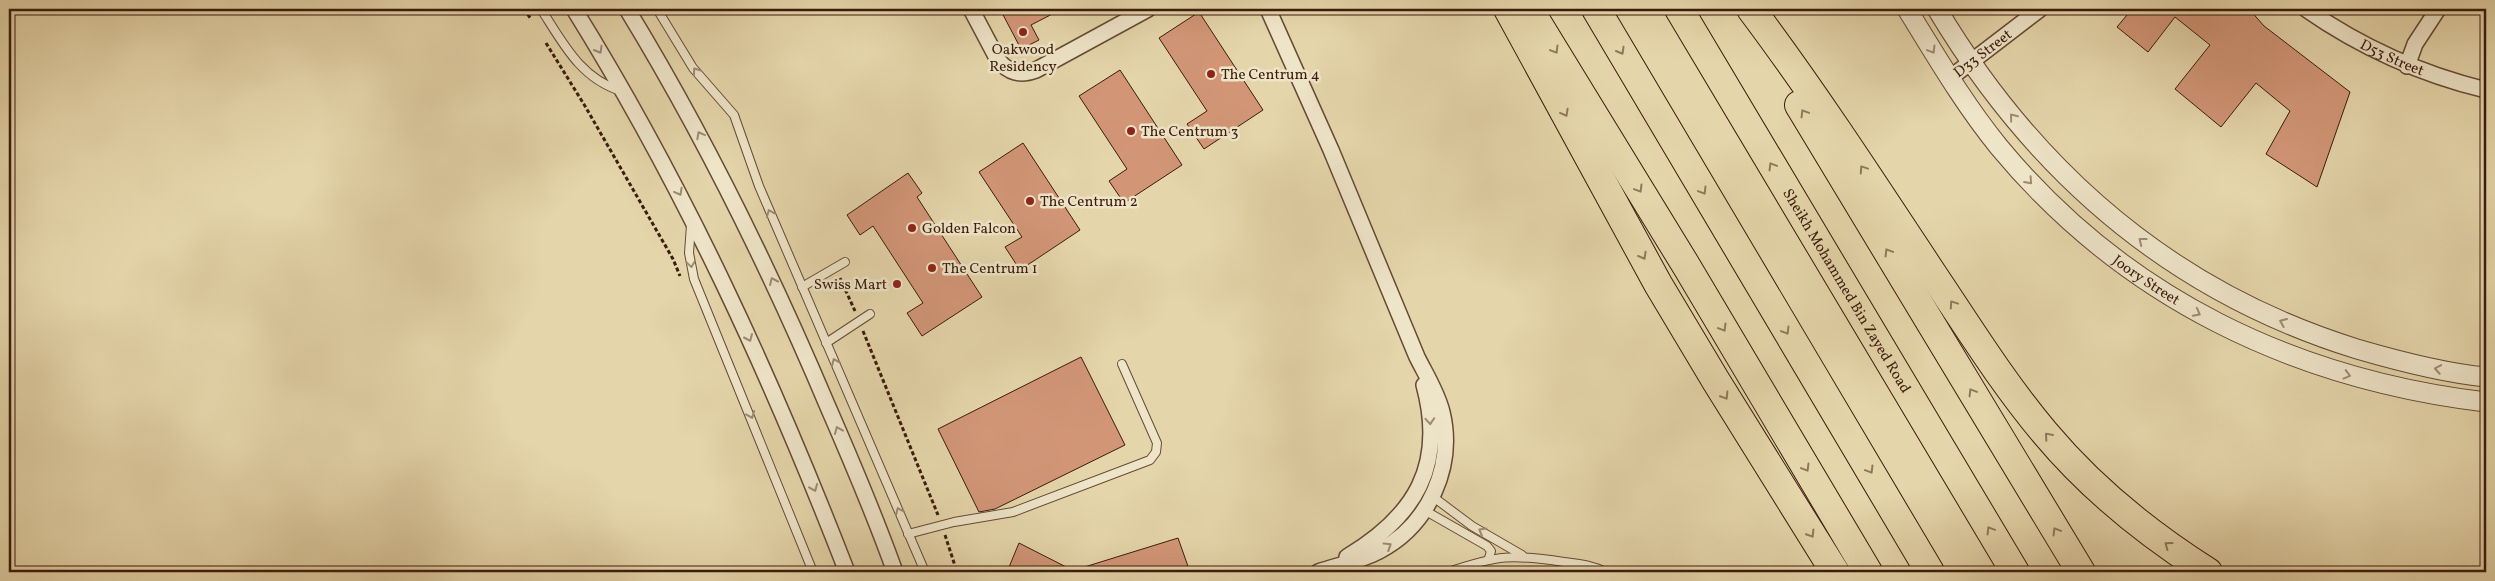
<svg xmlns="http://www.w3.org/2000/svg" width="2495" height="581" font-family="Vollkorn,serif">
<rect width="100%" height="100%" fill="#e5d5aa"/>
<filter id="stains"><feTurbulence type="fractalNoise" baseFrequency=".004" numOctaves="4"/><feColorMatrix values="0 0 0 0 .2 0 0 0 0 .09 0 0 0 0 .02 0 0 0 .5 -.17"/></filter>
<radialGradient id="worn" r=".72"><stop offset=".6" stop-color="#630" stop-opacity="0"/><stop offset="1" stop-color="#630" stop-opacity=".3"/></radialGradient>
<g fill="#d29677" stroke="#3a1b0c">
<path d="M1000 9H1062L1031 25 1039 40 1021 49Z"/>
<path d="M2132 9H2249L2264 26 2350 92 2317 187 2266 154 2290 111 2256 83 2221 127 2175 89 2210 45 2175 17 2148 52 2117 27Z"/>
<path d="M1199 12 1263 110 1204 149 1187 124 1207 111 1159 38Z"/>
<path d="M1120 70 1182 165 1124 203 1109 181 1127 169 1079 96Z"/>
<path d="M1023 143 1080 230 1020 270 1005 247 1022 237 979 172Z"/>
<path d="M908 173 922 193 917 197 982 297 922 336 907 313 923 303 873 226 860 235 847 215Z"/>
<path d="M1081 357 1125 445 995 509 979 512 938 429Z"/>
<path d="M1178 538 1190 572H1079L1078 569Z"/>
<path d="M1019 543 1076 572H1007Z"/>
</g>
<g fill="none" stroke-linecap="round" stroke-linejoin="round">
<defs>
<g id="service">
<path d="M541 9C563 43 580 78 621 91"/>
<path d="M657 9 693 68 734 115 759 186 925 572"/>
<path d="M691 225 689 253 694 279 813 572"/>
<path d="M802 287 845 262"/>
<path d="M826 343 870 314"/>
<path d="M1432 496 1472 526 1522 555"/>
<path d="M1424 510 1487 546 1491 551 1489 558"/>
<path d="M908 534 954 522 1013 512 1150 460 1156 452 1157 443 1122 364"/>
<path d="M1448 572C1498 555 1512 554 1564 562 1578 564 1592 565 1605 572"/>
</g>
<g id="minor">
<path d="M574 9C685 188 771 376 847 572"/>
<path d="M627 9C705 137 770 270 828 407 852 462 875 516 895 572"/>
<path d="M971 9 998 60C1009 73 1020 76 1036 70L1148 9"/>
<path d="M1268 9 1331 150 1417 357C1426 375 1437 392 1442 412 1455 466 1429 525 1379 551 1360 561 1339 565 1318 572"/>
<path id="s1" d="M2306 9C2362 48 2420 74 2486 90"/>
<path d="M2407 66 2415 44 2438 9"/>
<path id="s2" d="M1950 78 2040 9"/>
<path d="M1347 557C1415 516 1446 466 1424 385"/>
</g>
<g id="tertiary">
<path id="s3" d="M1907 9C1936 56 1964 104 1999 147 2124 298 2294 379 2486 402"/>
<path d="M1937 9C2035 173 2173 292 2357 349 2398 361 2443 373 2486 377"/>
</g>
<g id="motorway">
<path d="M1508 9 1658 284 1716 381 1835 572"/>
<path d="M1529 9 1687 267 1868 572"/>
<path d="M1596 9 1930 572"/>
<path id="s4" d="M1679 9 2015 572"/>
<path d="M1751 9C1814 93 1872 182 1930 270 1967 325 2002 382 2045 433 2091 488 2148 534 2208 572"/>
<path d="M1799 105 2081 572"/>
</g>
</defs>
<use href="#service" stroke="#654a34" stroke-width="10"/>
<use href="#minor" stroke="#654a34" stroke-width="18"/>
<use href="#tertiary" stroke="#654a34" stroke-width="21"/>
<use href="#motorway" stroke="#3a1b0c" stroke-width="30"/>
<g stroke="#3a1b0c" stroke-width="3" stroke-dasharray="4 2.5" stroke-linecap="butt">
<path d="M524 9 531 19"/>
<path d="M546 43 585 106 673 259 680 276"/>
<path d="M840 278 855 311"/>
<path d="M863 331 938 515"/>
<path d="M945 535 957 572"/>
</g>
<use href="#service" stroke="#eee4c8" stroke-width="8"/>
<use href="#minor" stroke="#eee4c8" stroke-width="15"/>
<use href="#tertiary" stroke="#eee4c8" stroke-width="19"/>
<use href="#motorway" stroke="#e5d5aa" stroke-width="28"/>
</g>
<defs><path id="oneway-chevron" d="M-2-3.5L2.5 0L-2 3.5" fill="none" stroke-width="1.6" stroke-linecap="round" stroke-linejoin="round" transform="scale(1.25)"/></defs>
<g stroke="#9d8a73">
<use href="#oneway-chevron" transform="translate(599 50) rotate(60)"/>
<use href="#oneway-chevron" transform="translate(1932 50) rotate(59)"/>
<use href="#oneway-chevron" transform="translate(696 71) rotate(-126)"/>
<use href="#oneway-chevron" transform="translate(2013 117) rotate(-129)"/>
<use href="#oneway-chevron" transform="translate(700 135) rotate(-118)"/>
<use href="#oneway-chevron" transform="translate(2029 181) rotate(48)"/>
<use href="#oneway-chevron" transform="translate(679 192) rotate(61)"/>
<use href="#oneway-chevron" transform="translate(770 213) rotate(-113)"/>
<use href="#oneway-chevron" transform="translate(2142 241) rotate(-142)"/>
<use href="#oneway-chevron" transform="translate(691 264) rotate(82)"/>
<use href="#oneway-chevron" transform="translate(773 281) rotate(-114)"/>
<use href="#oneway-chevron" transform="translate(2197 313) rotate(28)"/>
<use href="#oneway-chevron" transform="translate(2283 322) rotate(-157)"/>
<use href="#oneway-chevron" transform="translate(749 338) rotate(66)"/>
<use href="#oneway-chevron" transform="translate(835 362) rotate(-113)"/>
<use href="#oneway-chevron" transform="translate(2438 369) rotate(-170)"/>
<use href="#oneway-chevron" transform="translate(2347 375) rotate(15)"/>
<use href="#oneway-chevron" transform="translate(751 415) rotate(68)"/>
<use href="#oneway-chevron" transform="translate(1430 421) rotate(86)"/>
<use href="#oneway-chevron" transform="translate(838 430) rotate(-113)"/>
<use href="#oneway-chevron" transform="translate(814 488) rotate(68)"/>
<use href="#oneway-chevron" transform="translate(899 511) rotate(-113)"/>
<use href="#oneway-chevron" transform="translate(1482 531) rotate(-150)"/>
<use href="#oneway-chevron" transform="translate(1388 546) rotate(-32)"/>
</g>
<g stroke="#90785b">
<use href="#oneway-chevron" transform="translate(1555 50) rotate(59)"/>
<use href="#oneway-chevron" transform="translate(1621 51) rotate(60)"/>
<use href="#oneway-chevron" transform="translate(1565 113) rotate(61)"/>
<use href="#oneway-chevron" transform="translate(1804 113) rotate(-121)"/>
<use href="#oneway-chevron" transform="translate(1772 166) rotate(-121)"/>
<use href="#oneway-chevron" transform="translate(1863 169) rotate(-124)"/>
<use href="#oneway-chevron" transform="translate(1639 189) rotate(59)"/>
<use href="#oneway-chevron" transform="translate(1703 191) rotate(59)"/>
<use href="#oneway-chevron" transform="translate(1888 252) rotate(-121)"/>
<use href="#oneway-chevron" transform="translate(1643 256) rotate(61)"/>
<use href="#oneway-chevron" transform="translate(1953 304) rotate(-124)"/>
<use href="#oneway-chevron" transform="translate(1723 328) rotate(59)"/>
<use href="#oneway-chevron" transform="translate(1786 331) rotate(59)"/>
<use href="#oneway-chevron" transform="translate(1972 392) rotate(-121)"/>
<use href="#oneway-chevron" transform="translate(1725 396) rotate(58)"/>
<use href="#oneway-chevron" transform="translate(2048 436) rotate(-131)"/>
<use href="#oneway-chevron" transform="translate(1806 468) rotate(59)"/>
<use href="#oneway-chevron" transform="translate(1870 470) rotate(59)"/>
<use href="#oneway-chevron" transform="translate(1990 530) rotate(-121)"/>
<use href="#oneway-chevron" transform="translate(2056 531) rotate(-121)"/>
<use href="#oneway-chevron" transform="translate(1811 534) rotate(58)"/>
<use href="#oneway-chevron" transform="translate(2168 545) rotate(-144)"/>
</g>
<g fill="#8f2418" stroke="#eee4c8" stroke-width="2">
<circle cx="1023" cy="32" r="5"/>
<circle cx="1211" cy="74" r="5"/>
<circle cx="1131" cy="131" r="5"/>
<circle cx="1030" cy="201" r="5"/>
<circle cx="912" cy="228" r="5"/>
<circle cx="932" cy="268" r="5"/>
<circle cx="897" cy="284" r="5"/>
</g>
<g text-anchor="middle" stroke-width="5" stroke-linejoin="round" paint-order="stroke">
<g font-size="15" fill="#3a1b0c" stroke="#eee4c8" text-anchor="start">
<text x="1023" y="54" text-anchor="middle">Oakwood<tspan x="1023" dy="17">Residency</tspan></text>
<text x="1221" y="79">The Centrum 4</text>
<text x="1141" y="136">The Centrum 3</text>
<text x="1040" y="206">The Centrum 2</text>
<text x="922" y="233">Golden Falcon</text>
<text x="942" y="273">The Centrum 1</text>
<text x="887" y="289" text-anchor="end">Swiss Mart</text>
</g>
<g font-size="15" fill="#3a1b0c" stroke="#eee4c8">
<text dy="5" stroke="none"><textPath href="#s2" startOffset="41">D33 Street</textPath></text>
<text dy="5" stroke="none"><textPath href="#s1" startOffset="99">D53 Street</textPath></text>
<text dy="5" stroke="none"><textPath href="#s3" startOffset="365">Joory Street</textPath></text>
<text dy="5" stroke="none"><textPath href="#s4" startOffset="328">Sheikh Mohammed Bin Zayed Road</textPath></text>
</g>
</g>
<rect width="2495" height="581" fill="none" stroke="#e5d5aa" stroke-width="30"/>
<rect x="10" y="10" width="2475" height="561" fill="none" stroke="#3a1b0c" stroke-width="2.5"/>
<rect x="15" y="15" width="2465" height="551" fill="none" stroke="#3a1b0c"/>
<rect width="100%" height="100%" filter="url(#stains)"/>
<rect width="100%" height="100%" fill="url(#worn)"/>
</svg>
